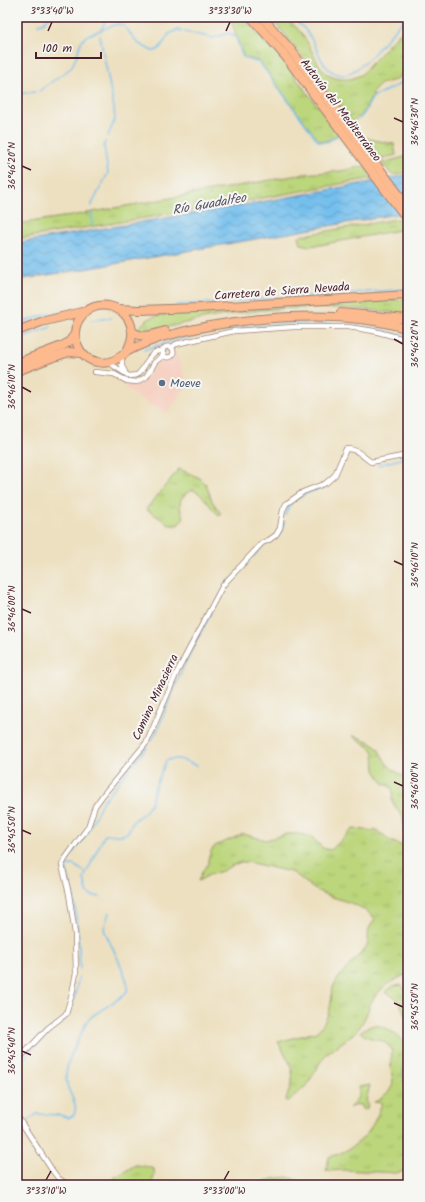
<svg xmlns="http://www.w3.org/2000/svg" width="425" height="1202" font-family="Kalam,sans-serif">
<defs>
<pattern id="grass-tufts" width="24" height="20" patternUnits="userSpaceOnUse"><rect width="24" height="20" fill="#bcd67b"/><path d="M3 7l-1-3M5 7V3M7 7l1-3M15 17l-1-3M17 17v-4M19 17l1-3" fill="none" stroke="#a3b76a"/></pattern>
<pattern id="water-waves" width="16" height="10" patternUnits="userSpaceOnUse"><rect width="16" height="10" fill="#74bfed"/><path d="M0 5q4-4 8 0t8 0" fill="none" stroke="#619bc0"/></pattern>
</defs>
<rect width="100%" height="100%" fill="#f6f6f2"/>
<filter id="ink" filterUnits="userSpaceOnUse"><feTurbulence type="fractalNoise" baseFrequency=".025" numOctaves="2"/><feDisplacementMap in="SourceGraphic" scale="8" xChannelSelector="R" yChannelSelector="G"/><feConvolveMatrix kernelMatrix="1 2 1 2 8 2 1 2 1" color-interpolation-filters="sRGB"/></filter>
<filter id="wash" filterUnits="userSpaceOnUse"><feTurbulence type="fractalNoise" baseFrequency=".012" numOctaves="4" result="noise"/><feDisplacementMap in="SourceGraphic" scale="16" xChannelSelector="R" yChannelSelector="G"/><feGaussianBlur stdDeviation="0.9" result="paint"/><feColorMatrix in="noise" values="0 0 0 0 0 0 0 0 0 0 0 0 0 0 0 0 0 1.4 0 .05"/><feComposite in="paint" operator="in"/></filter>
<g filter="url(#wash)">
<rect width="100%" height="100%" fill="#ede0c0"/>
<path fill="#f6d2c4" d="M177 355 188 384 167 413 141 400 116 379 128 384 142 382 150 373 156 363 163 358 170 360Z"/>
<g fill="url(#grass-tufts)" stroke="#837a53">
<path d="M230 17H243L278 55 339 133C332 138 327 144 317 139L260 62C255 59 248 60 243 56Z"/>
<path d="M269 17H284C290 22 297 27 302 34 315 51 317 77 341 79 349 80 355 78 362 74L400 32C403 35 407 39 408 42 410 50 406 73 399 78 395 81 389 81 384 83 379 84 376 89 372 93L374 96 371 98 363 114 352 122 282 31Z"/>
<path d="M359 132 369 139 394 144 396 155 380 159Z"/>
<path d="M408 156V172L392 175 382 163Z"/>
<path d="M364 166 373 178 224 205 17 239V224L23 223 76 215 304 174 341 171Z"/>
<path d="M402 218 404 229 320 245 309 246 301 244 299 236Z"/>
<path d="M408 299V315C391 312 374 310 357 309 313 306 269 308 226 315 199 319 173 326 146 333H141L138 329C149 315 160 314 175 313Z"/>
<path d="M179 469 200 478 206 484 212 501 221 514 219 515C209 507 205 495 193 490 179 495 177 505 184 517L178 525H170L146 509Z"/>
<path d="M353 736C363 738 375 743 380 752 383 757 385 762 389 766 394 771 401 774 407 779L408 781V839L404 830 403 818 393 803 392 799 393 792 391 787 383 783 375 770 374 752 371 748Z"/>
<path d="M353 829 377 831 385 836 390 841 405 847 408 845V964L406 966 408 969V974C395 979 378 989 371 1002 368 1010 365 1020 359 1028 351 1037 337 1046 327 1053 319 1062 315 1073 308 1083 303 1090 294 1096 287 1102L286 1099C288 1093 291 1087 292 1081 295 1067 284 1053 278 1042L316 1032C324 1026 330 1012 331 1002 332 997 331 993 333 987 341 971 356 961 366 947 370 941 367 935 369 929 370 925 374 922 375 919 360 901 336 901 316 890 307 885 300 876 291 872L247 862H241L233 865 222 871 209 875 198 881 203 870 208 864V859L211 851 215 846 243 834 266 840 286 834H300L312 837 323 848 329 850 332 849Z"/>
<path d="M401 985 408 991V1019L397 999 385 992 393 986Z"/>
<path d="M376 1025C387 1027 404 1037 406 1050 406 1055 404 1059 404 1063 403 1069 403 1076 404 1082H408V1162L405 1171 396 1173 344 1170 326 1171 329 1157C335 1155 342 1153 347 1150 367 1139 375 1123 382 1103L374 1102C381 1100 382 1097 387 1093 398 1083 390 1075 391 1063 391 1058 392 1055 392 1050 382 1035 370 1042 360 1032 365 1028 369 1026 376 1025Z"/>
<path d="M370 1085 366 1101 368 1103 367 1109 365 1110 362 1109 359 1104 349 1108C356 1101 360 1097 359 1087Z"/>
<path d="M135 1165 144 1166 154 1169C155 1175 154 1181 149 1185H114L115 1177 121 1174Z"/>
<path d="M288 1177 301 1182 327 1185H253L272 1179Z"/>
</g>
<path fill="url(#water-waves)" stroke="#5f6f8c" d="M408 175V212L97 267 17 280V243L267 201Z"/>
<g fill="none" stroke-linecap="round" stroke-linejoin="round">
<g stroke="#74bfed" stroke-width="1.5">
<path d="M291 17C296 22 303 26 307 32 319 47 320 74 344 75"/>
<path d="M38 24 43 23 49 17"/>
<path d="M102 28 105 22 103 17"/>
<path d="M106 28 117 24 123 25 138 43 152 51H155L159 49 166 39"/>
<path d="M100 36 114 108 115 119 108 136"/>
<path d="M167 37 169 34 177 30 213 38 228 33 231 34 236 37 242 55"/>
<path d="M243 57 247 59 260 63 318 141C327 145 332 139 339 134"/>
<path d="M347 74C364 69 386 39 399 25L405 19 408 18"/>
<path d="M39 91 71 68 75 60 81 42 86 36 104 29"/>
<path d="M17 94 35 92"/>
<path d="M375 96 400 84 403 81 408 72"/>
<path d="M359 119C367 113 367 105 373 97"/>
<path d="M350 126 355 122"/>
<path d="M92 206V204L108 173 104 146 105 142"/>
<path d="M92 213V225"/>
<path d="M176 305 408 289"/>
<path d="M91 320 111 318"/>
<path d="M17 324 45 315 66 312"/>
<path d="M355 326 378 329 408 337"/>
<path d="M17 339 51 327"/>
<path d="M144 350C159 344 175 340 191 337 241 326 294 320 346 325"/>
<path d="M119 366V365"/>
<path d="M17 380 46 367"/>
<path d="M378 465 408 457"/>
<path d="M297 499 305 494 324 487"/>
<path d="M285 515 289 506 292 502"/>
<path d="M253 557C257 553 260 548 264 545 276 538 281 537 284 522"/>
<path d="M224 588 249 562"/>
<path d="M151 741 157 731 181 672 211 613"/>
<path d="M65 866 74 865 86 873"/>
<path d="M100 897 90 895 87 892 84 878 104 836C111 832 115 836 122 835 123 835 127 833 128 832L133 821 145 812 151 803 154 790 166 761C175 755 188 762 197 766"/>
<path d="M80 969C79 942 77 915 72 889 70 880 67 873 65 865L71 855 86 836 102 802 147 747"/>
<path d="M17 1066 49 1030C55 1025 62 1023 67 1017 74 1009 76 988 79 977"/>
<path d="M26 1122 37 1114 60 1115 69 1118 74 1115C79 1104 69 1095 67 1084 66 1080 66 1073 67 1068 69 1058 81 1033 86 1023 89 1019 93 1015 97 1013 104 1007 126 997 128 989 129 977 110 944 105 932L104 928 109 913V912"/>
<path d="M17 1131 20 1128"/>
</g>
</g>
</g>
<g filter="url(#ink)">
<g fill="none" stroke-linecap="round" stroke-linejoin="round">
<defs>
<g id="street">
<circle cx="168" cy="352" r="5.5"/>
<path d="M172 347 176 344 234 331 294 327H348L374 331 408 340"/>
<path d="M122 356V366L125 372"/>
<path d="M108 362 129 376 137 375C147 368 148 349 163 351"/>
<path d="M95 372 114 374 127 381 137 382 146 377 155 362 164 355"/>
<path d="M17 1061 48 1028 66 1014 72 994 76 973 75 934 69 894 62 865 65 859 88 827 95 806 103 795 147 742 177 672 223 585 262 543 269 540 276 535 280 528 283 510 286 504 303 492 326 483 335 475 346 449C357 448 363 457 371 462L408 455"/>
<path d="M17 1116 52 1170 58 1178 68 1185"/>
</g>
<g id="highway">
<path d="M251 17 286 57 408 220"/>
<path d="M262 17 291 50 408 207"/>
<path d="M118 309 139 310 198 308 408 295"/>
<path d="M341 313 408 319"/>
<path d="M17 331 41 322 86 311"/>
<path d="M132 331C142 340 154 334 165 331"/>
<path d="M127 351C130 345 133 338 132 331 130 305 95 296 80 318 69 334 78 359 98 362 106 364 115 361 121 356 124 355 126 352 128 351 139 345 151 341 162 337 232 317 338 307 408 329"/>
<path d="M17 363 62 346 69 342 75 334"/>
<path d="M17 371 48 359 69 352 81 353"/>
</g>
</defs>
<use href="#street" stroke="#9c8076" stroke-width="6"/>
<use href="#highway" stroke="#9c8076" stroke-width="10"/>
<use href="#street" stroke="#fff" stroke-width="4.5"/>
<use href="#highway" stroke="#fcba8e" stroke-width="8"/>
</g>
</g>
<path fill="none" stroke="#4a1f2b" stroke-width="1.5" d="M48 31 52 22M226 31 230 22M394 118 403 122M22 166 31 170M394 339 403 344M22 387 31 392M394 561 403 565M22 609 31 613M394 782 403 786M22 830 31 834M394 1003 403 1007M22 1051 31 1055M46 1180 51 1171M224 1180 229 1171"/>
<circle fill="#5c6f8a" stroke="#f6f6f2" stroke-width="1.5" cx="162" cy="383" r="4"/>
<g text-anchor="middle" stroke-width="4" stroke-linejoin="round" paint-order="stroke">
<g font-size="12" fill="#4a1f2b" stroke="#f6f6f2">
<text transform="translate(341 110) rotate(53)" y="4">Autovía del Mediterráneo</text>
<text transform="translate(282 291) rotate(-4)" y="4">Carretera de Sierra Nevada</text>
<text transform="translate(155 697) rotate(-65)" y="4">Camino Minasierra</text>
</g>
<g font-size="12" fill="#4e5e75" stroke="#f6f6f2" text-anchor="start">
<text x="170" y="387">Moeve</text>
</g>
<g font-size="13" font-style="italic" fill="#574f65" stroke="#f6f6f2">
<text transform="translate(209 203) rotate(-10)" y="5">Río Guadalfeo</text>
</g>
</g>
<rect width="425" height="1202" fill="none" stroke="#f6f6f2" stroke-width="44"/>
<path d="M36 52v6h65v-6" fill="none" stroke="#4a1f2b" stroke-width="2"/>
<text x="42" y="52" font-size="12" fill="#4a1f2b" stroke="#f6f6f2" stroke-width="3" paint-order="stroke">100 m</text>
<rect x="22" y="22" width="381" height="1158" fill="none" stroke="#4a1f2b" stroke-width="1.5"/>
<g font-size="10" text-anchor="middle" fill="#4a1f2b">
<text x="52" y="14">3°33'40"W</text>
<text x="230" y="14">3°33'30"W</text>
<text transform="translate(414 122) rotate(-90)" y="4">36°46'30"N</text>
<text transform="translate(11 166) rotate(-90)" y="4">36°46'20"N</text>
<text transform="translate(414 344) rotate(-90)" y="4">36°46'20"N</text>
<text transform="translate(11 387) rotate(-90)" y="4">36°46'10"N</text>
<text transform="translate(414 565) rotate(-90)" y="4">36°46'10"N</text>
<text transform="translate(11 609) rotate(-90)" y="4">36°46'00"N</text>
<text transform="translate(414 786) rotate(-90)" y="4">36°46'00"N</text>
<text transform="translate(11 830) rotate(-90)" y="4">36°45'50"N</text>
<text transform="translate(414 1007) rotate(-90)" y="4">36°45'50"N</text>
<text transform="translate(11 1051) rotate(-90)" y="4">36°45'40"N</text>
<text x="46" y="1194">3°33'10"W</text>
<text x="224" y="1194">3°33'00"W</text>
</g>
</svg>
